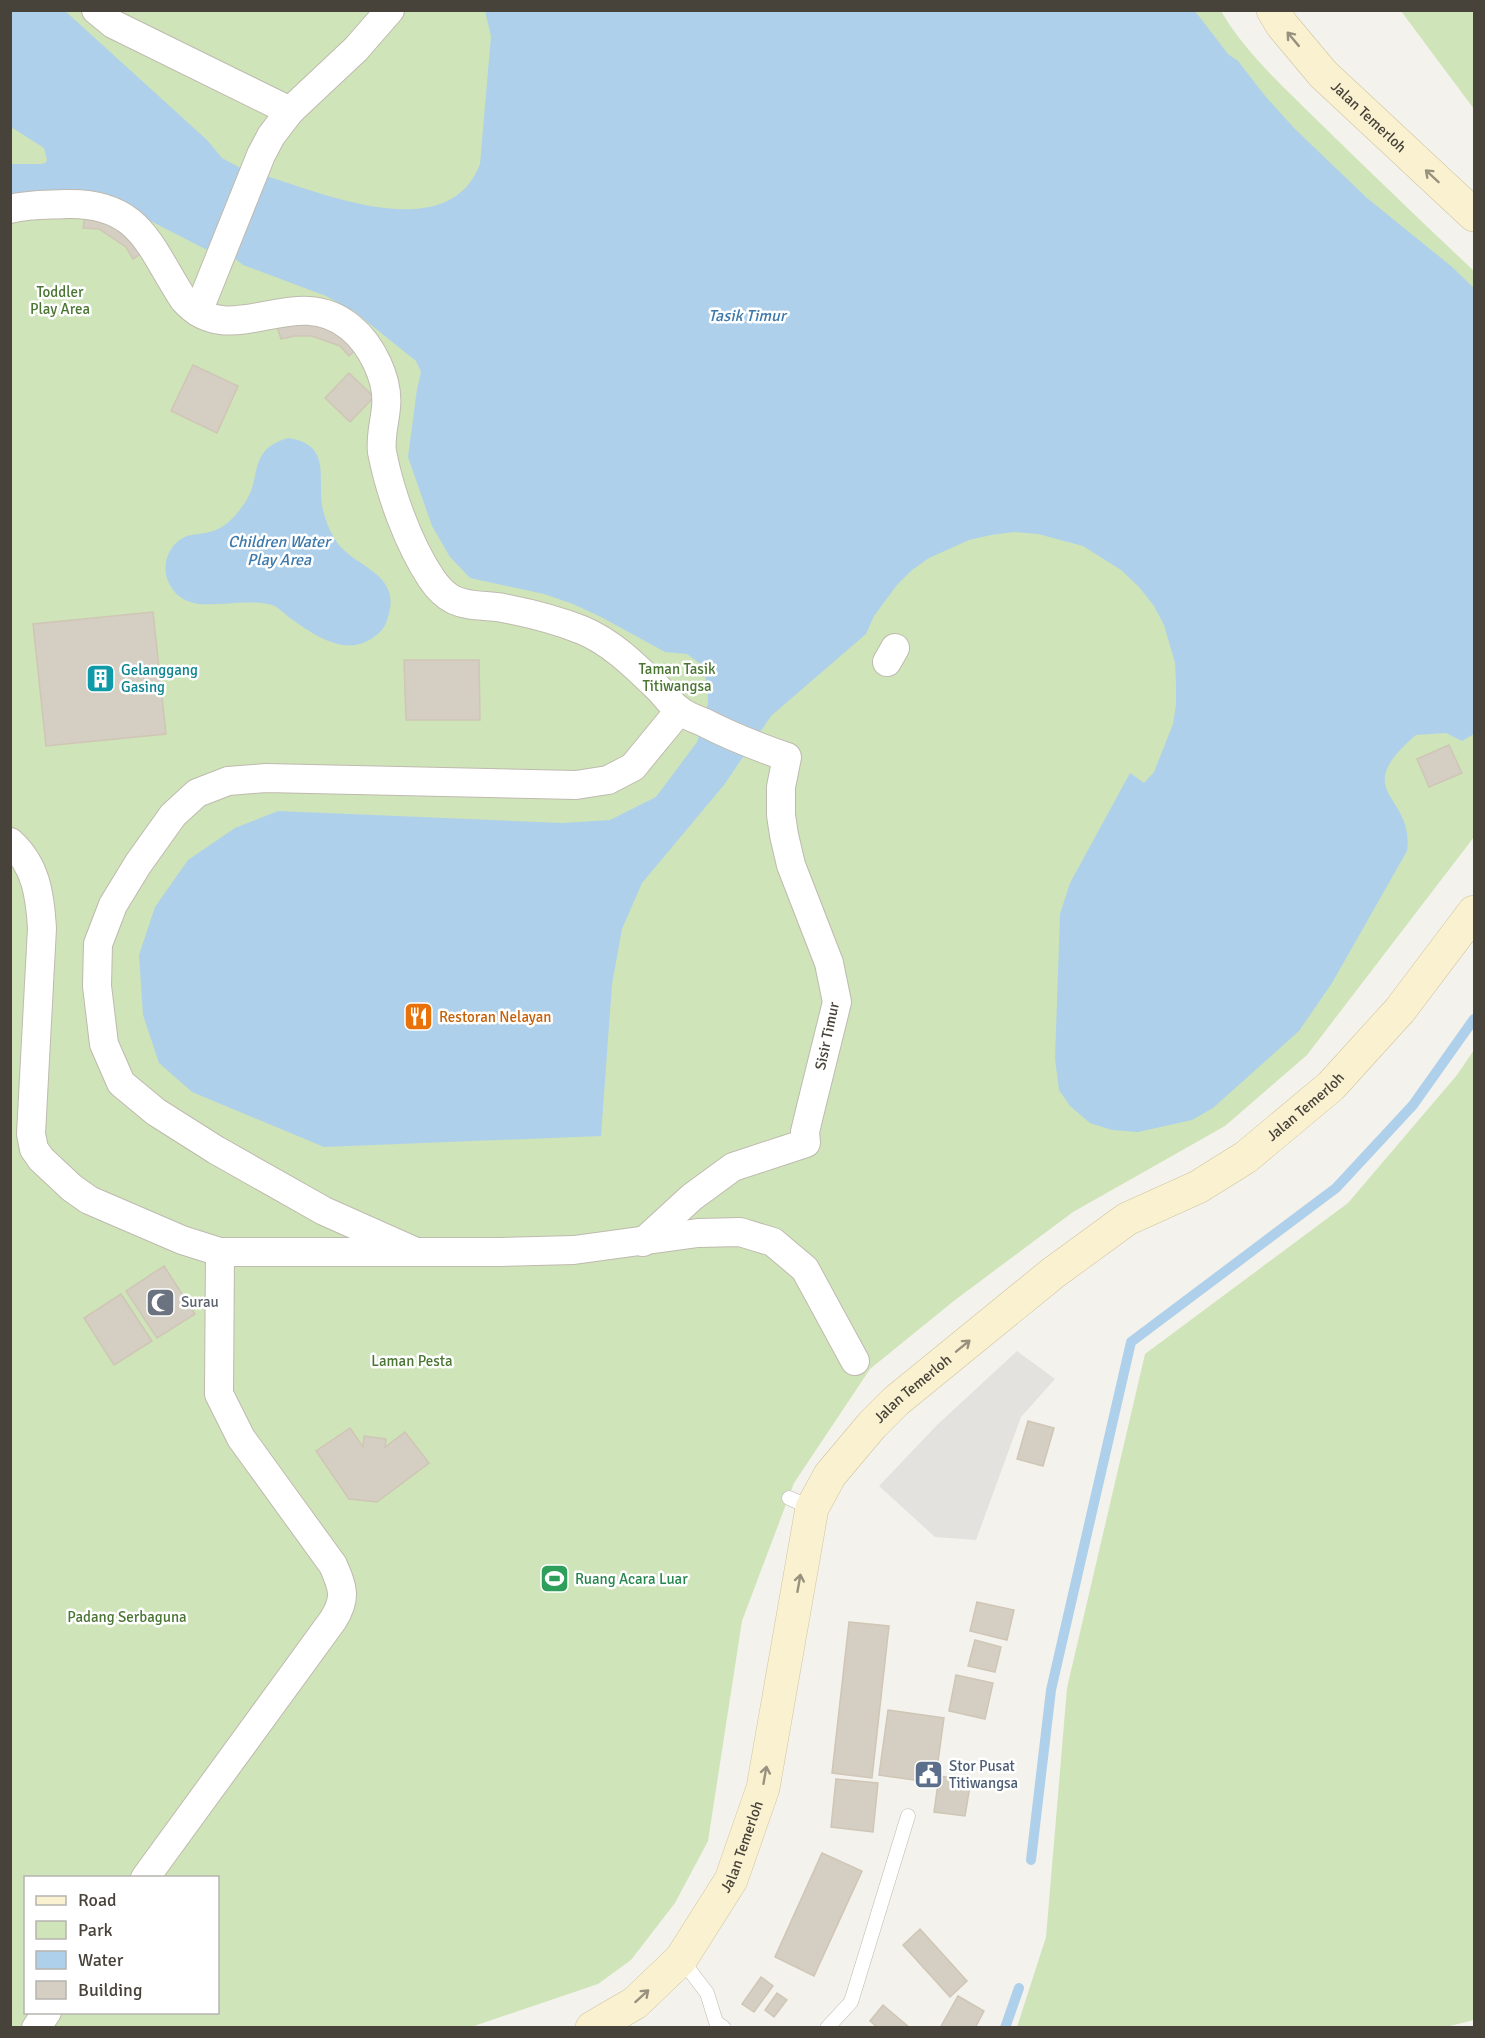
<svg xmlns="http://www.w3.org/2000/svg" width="1485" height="2038" font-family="Signika,sans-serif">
<rect width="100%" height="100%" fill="#f4f2ec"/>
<g fill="#cfe4b9" fill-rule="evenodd">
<path d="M11 11H1221C1246 54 1286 89 1321 124 1372 174 1423 223 1474 271V837L1307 1055 1225 1126 1073 1212 955 1300 870 1369 794 1483 742 1621 708 1841 675 1903 631 1960 598 1984 471 2027H11ZM26 1878H218V2012H26Z"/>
<path d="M1401 11H1474V109Z"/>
<path d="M1474 1050V2020L1442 2028 1017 2027 1046 1937 1067 1688 1145 1354 1348 1203 1457 1075Z"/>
</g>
<path fill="#e3e2df" d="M1017 1351 1055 1379 1021 1417 976 1540 935 1537 879 1486 937 1425Z"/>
<g fill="#afd0ea">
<path d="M64 10 207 140 222 158 246 171 217 248 205 249 108 199 11 196 10 164H41L45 163 47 160 44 148 11 127V11Z"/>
<path d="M485 11H1195L1228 54 1238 61 1266 97 1295 129 1367 198 1451 266 1474 288V734L1462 741 1446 733 1416 735C1347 794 1415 793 1407 851L1332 983 1299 1031 1213 1108 1192 1120 1138 1132 1112 1130 1090 1123 1070 1106 1059 1090 1055 1059 1060 914 1070 883 1130 773 1144 783 1154 772 1173 724 1176 705V685L1175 663 1164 625 1154 606 1139 587 1121 570 1083 546 1038 534 1014 532 991 535 969 540 929 558 912 570 897 585 874 616 866 634 771 716 724 785 642 883 622 929 612 984 601 1136 324 1147 192 1092 159 1063 143 1015 139 955 155 907 188 860 235 828 278 811 562 823 610 820 656 797 697 742 708 703 707 682 699 663 687 654 665 652 601 617 573 604 544 594 470 578 450 557 432 526 408 457 417 389 421 372 416 361 355 312 326 296 243 265 234 258 263 175C323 193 448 248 480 164L491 36Z"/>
<path d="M288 438C335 445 315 481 324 514 327 524 332 537 340 546 358 567 396 574 390 609 388 618 386 627 379 633 349 660 317 637 290 618 285 614 278 607 272 605 253 599 220 606 199 604 184 602 174 595 168 581 161 564 169 543 187 536 195 534 205 534 213 531 225 527 234 518 241 508 265 480 244 451 288 438Z"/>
</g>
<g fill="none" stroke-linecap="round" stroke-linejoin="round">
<g stroke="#afd0ea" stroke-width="10">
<path d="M1031 1860 1051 1690 1131 1342 1336 1188 1413 1105 1474 1019"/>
<path d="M1005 2028 1019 1988"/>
</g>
</g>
<g fill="#d5cec2" stroke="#cfc6b6" stroke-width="1.5">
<path d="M86 211 138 234 147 250 133 259 126 247 99 229 83 228Z"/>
<path d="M275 321 333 324 361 345 349 356 340 346 312 336H295L281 339Z"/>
<path d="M193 365 238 386 217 433 171 411Z"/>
<path d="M349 373 374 397 350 422 325 398Z"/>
<path d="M153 612 166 734 46 746 33 624Z"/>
<path d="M404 660H479L480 720H406Z"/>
<path d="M1449 745 1462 773 1429 787 1417 759Z"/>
<path d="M164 1266 195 1314 157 1338 126 1291Z"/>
<path d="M121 1294 152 1341 114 1365 84 1318Z"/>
<path d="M1028 1421 1054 1428 1043 1466 1017 1459Z"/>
<path d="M350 1428 363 1447 364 1436 386 1439 385 1447 405 1432 429 1463 377 1502 349 1499 316 1451Z"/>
<path d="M977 1602 1014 1610 1007 1640 970 1631Z"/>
<path d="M849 1622 889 1626 872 1778 832 1773Z"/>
<path d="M975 1640 1001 1647 995 1672 968 1666Z"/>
<path d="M956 1675 993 1683 985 1719 949 1711Z"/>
<path d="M888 1710 944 1718 935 1783 879 1775Z"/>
<path d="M939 1776 971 1780 965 1816 934 1812Z"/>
<path d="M836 1779 878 1783 873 1832 831 1827Z"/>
<path d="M822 1853 862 1871 814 1976 775 1957Z"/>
<path d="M920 1929 967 1981 950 1997 903 1945Z"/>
<path d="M761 1977 773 1986 754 2012 742 2004Z"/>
<path d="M777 1993 787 2000 774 2017 765 2010Z"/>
<path d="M958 1996 984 2011 975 2028H940Z"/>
<path d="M883 2005 910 2028H878L870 2021Z"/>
</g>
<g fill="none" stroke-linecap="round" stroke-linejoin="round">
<defs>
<g id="lane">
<path d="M789 1498 812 1508"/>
<path d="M681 1959 707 1993 716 2022 724 2028"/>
<path d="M827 2028 851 2002 908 1816"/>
</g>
<g id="street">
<path d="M96 10 113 24 290 111"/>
<path d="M10 209C29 204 47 205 66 204 141 202 149 247 184 300 231 353 294 281 350 327 371 344 389 379 386 407 385 421 380 437 382 452 390 493 408 543 431 578 437 587 444 595 454 600 469 607 487 605 503 608 529 613 557 620 582 630 613 643 636 667 660 690 666 697 672 705 679 710 685 715 695 719 703 722 730 736 758 747 787 757L781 787V815L784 835 791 865 829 963 837 1002 810 1111 805 1132 806 1143 733 1167 692 1197 643 1242"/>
<path d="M198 312 261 155 271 136 290 111 356 49 390 10"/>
<path d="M887 662 895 648"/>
<path d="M10 842C36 865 40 895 42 928L31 1134 34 1149 41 1159 72 1188 89 1200 182 1240 220 1252 219 1394 241 1438 333 1565C343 1588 347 1598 333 1620L145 1878"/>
<path d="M220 1252H500L574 1250 698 1233 740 1232 773 1242 805 1269 855 1361"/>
<path d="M416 1252 324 1211 216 1150 156 1112 121 1083 104 1044 97 986 98 944 113 905 138 864 173 815 197 793 228 781 266 778 576 785 608 780 633 767 679 711"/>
<path d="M36 2028 47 2012"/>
</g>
<g id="secondary">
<path id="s1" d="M1273 10 1282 25 1323 74 1474 215"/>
<path id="s2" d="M592 2028 635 2003 681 1959 731 1880 763 1788 812 1508 830 1475 872 1425 896 1401 1053 1273 1127 1219 1198 1187 1246 1157 1331 1086 1400 1010 1474 912"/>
</g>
</defs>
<use href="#lane" stroke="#bfbaaf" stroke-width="15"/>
<use href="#street" stroke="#bfbaaf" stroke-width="30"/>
<use href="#secondary" stroke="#cfc4a0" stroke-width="34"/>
<use href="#lane" stroke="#fff" stroke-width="14"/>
<use href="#street" stroke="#fff" stroke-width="28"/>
<use href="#secondary" stroke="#f9f1d0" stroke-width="33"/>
</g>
<defs><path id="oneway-shaft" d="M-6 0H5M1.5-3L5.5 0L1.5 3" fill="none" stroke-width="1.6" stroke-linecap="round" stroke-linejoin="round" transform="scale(1.5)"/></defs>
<g stroke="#98917e">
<use href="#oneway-shaft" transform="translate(1293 39) rotate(-130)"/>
<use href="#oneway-shaft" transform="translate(1432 176) rotate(-137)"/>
<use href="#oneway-shaft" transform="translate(963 1346) rotate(-39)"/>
<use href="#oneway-shaft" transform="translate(799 1583) rotate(-80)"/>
<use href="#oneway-shaft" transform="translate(765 1775) rotate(-80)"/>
<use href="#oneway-shaft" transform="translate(642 1996) rotate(-42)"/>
</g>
<defs>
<symbol id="building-square" viewBox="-11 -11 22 22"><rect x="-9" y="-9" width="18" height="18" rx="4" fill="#0f9aa8" stroke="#fff"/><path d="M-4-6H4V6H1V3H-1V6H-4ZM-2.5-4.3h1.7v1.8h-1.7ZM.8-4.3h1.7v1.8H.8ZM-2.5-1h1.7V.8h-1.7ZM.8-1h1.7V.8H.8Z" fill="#fff"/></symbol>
<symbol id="restaurant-square" viewBox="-11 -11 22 22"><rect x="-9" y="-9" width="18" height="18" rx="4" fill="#e8710a" stroke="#fff"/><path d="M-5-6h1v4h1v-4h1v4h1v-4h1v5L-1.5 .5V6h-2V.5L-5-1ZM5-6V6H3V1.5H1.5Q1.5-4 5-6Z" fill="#fff"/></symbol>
<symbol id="mosque-square" viewBox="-11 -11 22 22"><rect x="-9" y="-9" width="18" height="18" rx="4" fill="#6b7280" stroke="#fff"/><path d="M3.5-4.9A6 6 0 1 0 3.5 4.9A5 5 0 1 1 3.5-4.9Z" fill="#fff"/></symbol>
<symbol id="stadium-square" viewBox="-11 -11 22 22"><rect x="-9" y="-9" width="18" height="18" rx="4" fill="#2e9e5b" stroke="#fff"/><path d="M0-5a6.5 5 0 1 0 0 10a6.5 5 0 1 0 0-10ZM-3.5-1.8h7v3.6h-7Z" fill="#fff"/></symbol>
<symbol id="civic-square" viewBox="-11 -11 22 22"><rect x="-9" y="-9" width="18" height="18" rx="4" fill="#5c6f8a" stroke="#fff"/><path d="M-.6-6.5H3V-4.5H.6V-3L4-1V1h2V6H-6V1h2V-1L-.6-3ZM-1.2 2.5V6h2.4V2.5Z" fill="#fff"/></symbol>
</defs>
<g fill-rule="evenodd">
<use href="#building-square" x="84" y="662" width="33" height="33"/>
<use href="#restaurant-square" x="402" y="1000" width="33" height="33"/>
<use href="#mosque-square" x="144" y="1286" width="33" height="33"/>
<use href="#stadium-square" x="538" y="1562" width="33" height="33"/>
<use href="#civic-square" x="912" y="1758" width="33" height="33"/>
</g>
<g text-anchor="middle" stroke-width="5" stroke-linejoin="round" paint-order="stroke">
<g font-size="15" fill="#48433a" stroke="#fff">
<text dy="5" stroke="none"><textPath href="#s1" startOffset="144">Jalan Temerloh</textPath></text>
<text transform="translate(827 1036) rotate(-78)" y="5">Sisir Timur</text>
<text dy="5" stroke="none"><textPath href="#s2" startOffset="1232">Jalan Temerloh</textPath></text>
<text dy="5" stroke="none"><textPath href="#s2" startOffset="746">Jalan Temerloh</textPath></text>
<text dy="5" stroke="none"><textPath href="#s2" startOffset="242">Jalan Temerloh</textPath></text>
</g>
<g font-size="15" fill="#4a7532" stroke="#fff">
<text x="60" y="297">Toddler<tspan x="60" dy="17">Play Area</tspan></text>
<text x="677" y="674">Taman Tasik<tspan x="677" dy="17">Titiwangsa</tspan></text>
<text x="412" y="1366">Laman Pesta</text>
<text x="127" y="1622">Padang Serbaguna</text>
</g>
<g font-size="15" fill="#0d838f" stroke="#fff" text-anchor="start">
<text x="121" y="675">Gelanggang<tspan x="121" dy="17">Gasing</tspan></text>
</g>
<g font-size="15" fill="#c56008" stroke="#fff" text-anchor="start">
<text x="439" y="1022">Restoran Nelayan</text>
</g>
<g font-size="15" fill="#5b616d" stroke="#fff" text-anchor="start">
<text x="181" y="1307">Surau</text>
</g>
<g font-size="15" fill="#27864d" stroke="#fff" text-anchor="start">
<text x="575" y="1584">Ruang Acara Luar</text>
</g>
<g font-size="15" fill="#4e5e75" stroke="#fff" text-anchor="start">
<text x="949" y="1771">Stor Pusat<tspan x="949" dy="17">Titiwangsa</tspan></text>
</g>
<g font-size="16" font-style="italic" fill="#3d79aa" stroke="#fff">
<text x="747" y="321">Tasik Timur</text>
<text x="279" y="547">Children Water<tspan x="279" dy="18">Play Area</tspan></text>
</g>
</g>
<rect width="1485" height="2038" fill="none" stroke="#48433a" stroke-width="24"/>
<rect x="24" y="1876" width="195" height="138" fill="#ffffff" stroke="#b6b4b0" stroke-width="1.5"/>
<rect x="36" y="1896" width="30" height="9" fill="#f9f1d0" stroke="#b6b4b0" stroke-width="1.5"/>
<text x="78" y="1906" font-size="18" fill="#48433a">Road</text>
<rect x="36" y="1921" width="30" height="18" fill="#cfe4b9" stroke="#b6b4b0" stroke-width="1.5"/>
<text x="78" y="1936" font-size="18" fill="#48433a">Park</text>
<rect x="36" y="1951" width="30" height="18" fill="#afd0ea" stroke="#b6b4b0" stroke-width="1.5"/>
<text x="78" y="1966" font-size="18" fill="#48433a">Water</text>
<rect x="36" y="1981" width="30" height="18" fill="#d5cec2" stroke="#b6b4b0" stroke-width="1.5"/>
<text x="78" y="1996" font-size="18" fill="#48433a">Building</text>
</svg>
